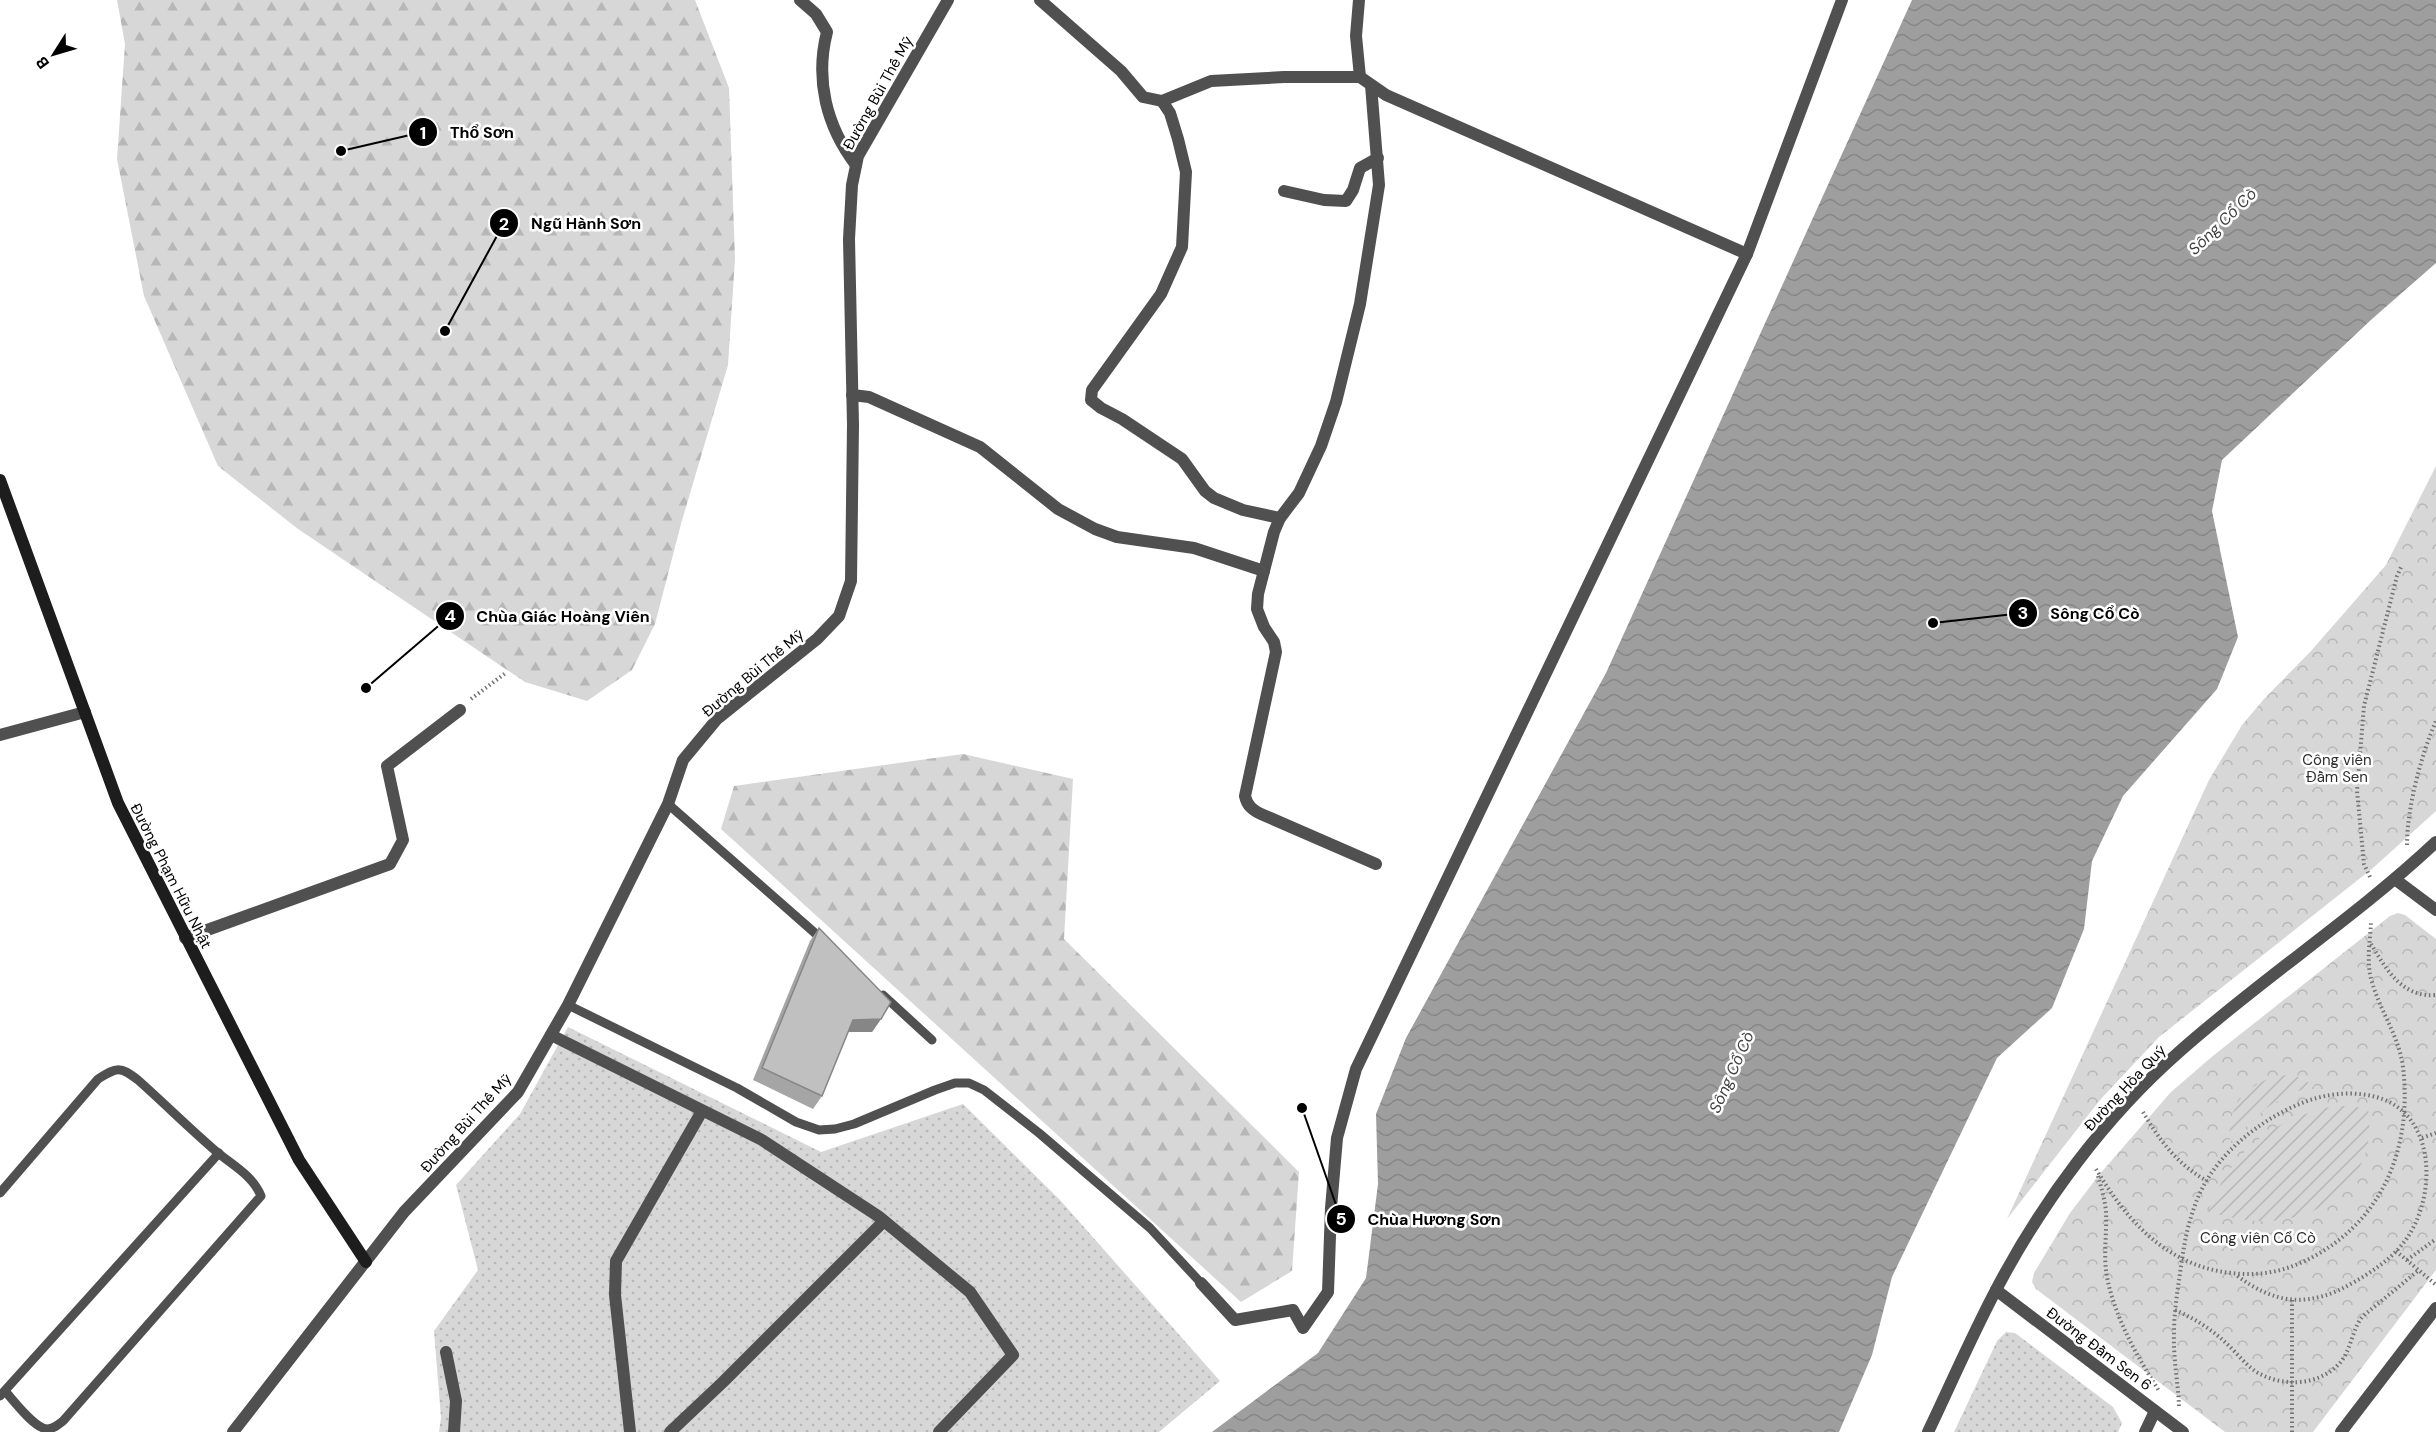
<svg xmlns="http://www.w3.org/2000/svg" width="2436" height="1432" font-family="'DM Sans',sans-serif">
<defs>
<pattern id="grass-dots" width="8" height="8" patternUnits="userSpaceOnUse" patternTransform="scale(1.5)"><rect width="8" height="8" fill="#d7d7d7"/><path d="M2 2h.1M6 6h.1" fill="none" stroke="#b7b7b7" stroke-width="1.8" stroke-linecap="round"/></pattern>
<pattern id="forest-firs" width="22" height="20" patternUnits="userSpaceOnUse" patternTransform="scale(1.5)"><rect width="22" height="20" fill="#d7d7d7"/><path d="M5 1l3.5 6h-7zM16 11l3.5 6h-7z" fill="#b7b7b7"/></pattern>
<pattern id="park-crowns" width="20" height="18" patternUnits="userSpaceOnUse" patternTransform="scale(1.5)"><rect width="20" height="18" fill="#d7d7d7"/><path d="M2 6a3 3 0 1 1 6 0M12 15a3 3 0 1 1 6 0" fill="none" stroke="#b7b7b7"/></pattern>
<pattern id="garden-furrows" width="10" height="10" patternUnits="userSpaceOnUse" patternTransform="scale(1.5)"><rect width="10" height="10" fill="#d7d7d7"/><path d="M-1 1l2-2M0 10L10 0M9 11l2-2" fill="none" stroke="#b7b7b7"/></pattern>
<pattern id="water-waves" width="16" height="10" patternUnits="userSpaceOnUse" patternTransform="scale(1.5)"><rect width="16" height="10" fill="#9e9e9e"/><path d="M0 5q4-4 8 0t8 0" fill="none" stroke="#868686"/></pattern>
</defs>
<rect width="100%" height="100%" fill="#fff"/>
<g fill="url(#grass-dots)">
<path d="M568 1027 821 1152 963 1104 1060 1200 1220 1381 1159 1432H439L441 1418 434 1331 478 1270 456 1185 520 1114Z"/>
<path d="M2006 1332 2015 1333 2113 1407 2122 1423 2118 1432H1954L1997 1341Z"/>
</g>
<g fill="url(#forest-firs)">
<path d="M117 0H695L729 88 735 259 728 365 681 524 655 624 632 670 587 701 525 682 298 529 218 466 144 296 117 159 125 44Z"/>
<path d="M963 754 1073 779 1064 939 1299 1172 1292 1271 1241 1302 721 829 734 786Z"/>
</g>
<g fill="url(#park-crowns)">
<path d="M2436 466V811L2373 868 2159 1037 2100 1100 2007 1219 2209 780 2242 725 2264 699 2311 651 2386 565Z"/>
<path d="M2398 913 2405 915 2436 939V1270L2313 1432H2225L2036 1289 2032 1282 2034 1273 2070 1213 2099 1175 2171 1092 2214 1055 2390 916Z"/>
</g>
<g fill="url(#garden-furrows)">
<path d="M2287 1075 2296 1076 2315 1086 2291 1093 2266 1108 2230 1142C2226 1103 2250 1079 2287 1075Z"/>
<path d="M2333 1106H2353L2368 1109C2378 1173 2330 1219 2268 1221 2247 1222 2228 1217 2208 1212 2230 1152 2271 1120 2333 1106Z"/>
</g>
<path fill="url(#water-waves)" d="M1912 0H2436V263L2372 319 2222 460 2212 511 2238 637 2217 689 2123 796 2092 861 2084 929 2052 1008 1997 1058 1892 1277 1872 1355 1839 1432H1212L1318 1353 1366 1278 1378 1184 1376 1114 1406 1038 1606 673Z"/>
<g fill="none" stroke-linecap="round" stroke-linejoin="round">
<g stroke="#727272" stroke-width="4" stroke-dasharray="1.5 3" stroke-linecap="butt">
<path d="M471 699 507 672"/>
<path d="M2407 845C2407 808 2421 755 2436 721"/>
<path d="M2370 877 2364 864 2357 791 2364 706 2397 576 2402 565"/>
<path d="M2371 944C2386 969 2402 998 2436 995"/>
<path d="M2143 1112C2160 1141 2177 1164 2207 1181"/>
<path d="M2422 1138 2436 1133"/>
<path d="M2096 1169C2130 1226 2173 1272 2245 1274 2271 1275 2296 1267 2318 1254 2386 1215 2412 1143 2403 1067 2399 1036 2380 1011 2372 982 2366 963 2370 942 2371 923"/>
<path d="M2098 1176C2101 1187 2105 1200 2106 1212 2107 1234 2103 1256 2107 1277 2115 1318 2137 1356 2159 1391"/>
<path d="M2396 1251 2435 1284"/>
<path d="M2407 1260 2436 1239"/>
<path d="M2175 1310C2194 1318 2211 1329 2226 1343 2237 1353 2247 1367 2260 1374 2285 1387 2318 1385 2338 1365 2352 1351 2351 1330 2363 1316L2419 1270"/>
<path d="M2179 1406C2178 1382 2173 1357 2174 1333 2174 1311 2178 1288 2181 1266 2184 1246 2187 1227 2194 1208 2209 1161 2253 1124 2297 1105 2326 1092 2365 1088 2393 1104 2436 1130 2434 1199 2407 1238 2395 1256 2375 1270 2356 1281 2311 1308 2276 1306 2235 1274"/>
<path d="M2292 1432V1300"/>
</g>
<g stroke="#505050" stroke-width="9">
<path d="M668 804 824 941"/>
<path d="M883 995 932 1040"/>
<path d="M568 1005 737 1088 796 1122 819 1130 835 1129 854 1124 935 1090 955 1083H969L984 1090 1039 1133 1150 1228 1201 1283"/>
<path d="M0 1193 98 1079C117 1067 120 1066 138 1080 165 1104 191 1130 218 1153 234 1166 253 1176 261 1196L63 1421C58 1425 53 1429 47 1429 34 1428 14 1401 5 1391"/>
<path d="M0 1396 219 1153"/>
</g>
<g stroke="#505050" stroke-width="12">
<path d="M800 0 816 14 827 32C815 79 826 126 856 165"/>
<path d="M1040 0 1121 71 1143 97 1162 101 1211 81 1284 77H1360L1386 95 1747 254"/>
<path d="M1359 0 1356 36 1360 77"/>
<path d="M1371 85 1379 185 1360 304 1336 402 1321 446 1299 493 1280 518 1274 532 1258 594 1257 609 1264 627 1274 642 1276 652 1245 796C1247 806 1253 810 1261 814L1376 864"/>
<path d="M1162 101 1170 113 1178 139 1186 172 1182 247 1161 294 1092 390 1091 400 1101 408 1122 419 1182 459 1205 491 1214 498 1243 510 1280 518"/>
<path d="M1284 191 1324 200 1346 201 1353 190 1360 168 1378 158"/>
<path d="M852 395 869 397 980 447 1058 509 1095 529 1117 537 1194 548 1264 571"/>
<path d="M0 735 85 712"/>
<path d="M2396 880 2436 910"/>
<path d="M185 938 390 864 403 840 387 766 460 710"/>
<path d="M551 1035 762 1140 878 1216 970 1292 1013 1355 939 1432"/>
<path d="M1201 1283 1235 1320 1293 1310 1303 1328 1328 1292 1331 1208 1337 1138 1356 1069 1747 254 1842 0"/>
<path d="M1996 1290 2183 1432"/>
<path d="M446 1352 456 1401 454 1432"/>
<path d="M233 1432 404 1212 518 1092 568 1005 668 804 683 760 717 719 817 639 839 616 851 581 853 425 849 239 852 185 858 156 948 0"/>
<path d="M630 1432 615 1295 616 1261 702 1111"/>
<path d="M670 1432 723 1382 884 1221"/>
<path d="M1928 1432C1951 1384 1972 1335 1997 1288 2043 1201 2105 1117 2179 1052 2262 978 2355 918 2436 842"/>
<path d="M2145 1432 2155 1411"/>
<path d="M2341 1432 2436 1308"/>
</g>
<path stroke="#1d1d1d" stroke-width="12" d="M0 480 118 803 299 1160 366 1262"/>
</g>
<path fill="#a5a5a5" d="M819 928 881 1019 872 1032H848L822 1096 813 1109 753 1080 810 941Z"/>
<path fill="#868686" d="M881 1019 872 1032H844L853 1020Z"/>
<path fill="#c0c0c0" stroke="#868686" stroke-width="1.5" d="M819 928 891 1002 881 1019 853 1020 822 1096 762 1068Z"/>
<g text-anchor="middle" stroke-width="5" stroke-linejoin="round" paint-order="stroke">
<g font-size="15" fill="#000" stroke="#fff">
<text transform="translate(878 93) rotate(-61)" y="5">Đường Bùi Thế Mỹ</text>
<text transform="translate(753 673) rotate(-40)" y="5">Đường Bùi Thế Mỹ</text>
<text transform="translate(171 876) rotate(63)" y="5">Đường Phạm Hữu Nhật</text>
<text transform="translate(2125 1088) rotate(-47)" y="5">Đường Hòa Quý</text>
<text transform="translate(466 1123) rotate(-48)" y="5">Đường Bùi Thế Mỹ</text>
<text transform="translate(2099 1349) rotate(37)" y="5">Đường Đầm Sen 6</text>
</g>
<g font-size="15" fill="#2e2e2e" stroke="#fff">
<text x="2337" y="765">Công viên<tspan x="2337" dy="17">Đầm Sen</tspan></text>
<text x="2258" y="1243">Công viên Cổ Cò</text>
</g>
<g font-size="16" font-style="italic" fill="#3f3f3f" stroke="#fff">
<text transform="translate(2222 221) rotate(-44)" y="6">Sông Cổ Cò</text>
<text transform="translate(1731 1072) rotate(-66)" y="6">Sông Cổ Cò</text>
</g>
</g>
<path fill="none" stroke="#000" stroke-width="2" d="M341 151L423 132M445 331L504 223M1933 623L2023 613M366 688L450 616M1302 1108L1341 1219"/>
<g fill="#000" stroke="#fff" stroke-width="2">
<circle cx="341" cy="151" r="6"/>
<circle cx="445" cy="331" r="6"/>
<circle cx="1933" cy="623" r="6"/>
<circle cx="366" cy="688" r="6"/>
<circle cx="1302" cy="1108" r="6"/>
<circle cx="423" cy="132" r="15"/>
<circle cx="504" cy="223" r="15"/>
<circle cx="2023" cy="613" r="15"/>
<circle cx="450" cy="616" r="15"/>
<circle cx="1341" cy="1219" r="15"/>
</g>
<g font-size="18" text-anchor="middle" font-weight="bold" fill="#fff">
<text x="423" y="139">1</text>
<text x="504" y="230">2</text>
<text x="2023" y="619">3</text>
<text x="450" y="622">4</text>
<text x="1341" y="1225">5</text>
</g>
<g font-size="16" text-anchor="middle" font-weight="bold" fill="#000" stroke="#fff" stroke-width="5" stroke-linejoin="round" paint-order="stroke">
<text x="482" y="138">Thổ Sơn</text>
<text x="586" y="229">Ngũ Hành Sơn</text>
<text x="2095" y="619">Sông Cổ Cò</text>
<text x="563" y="622">Chùa Giác Hoàng Viên</text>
<text x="1434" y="1225">Chùa Hương Sơn</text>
</g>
<g transform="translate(54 54) rotate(233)" stroke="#ffffff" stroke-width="4.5" paint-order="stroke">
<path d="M0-4.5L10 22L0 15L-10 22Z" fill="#000000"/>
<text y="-9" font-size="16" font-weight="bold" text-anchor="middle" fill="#000000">B</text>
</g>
</svg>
